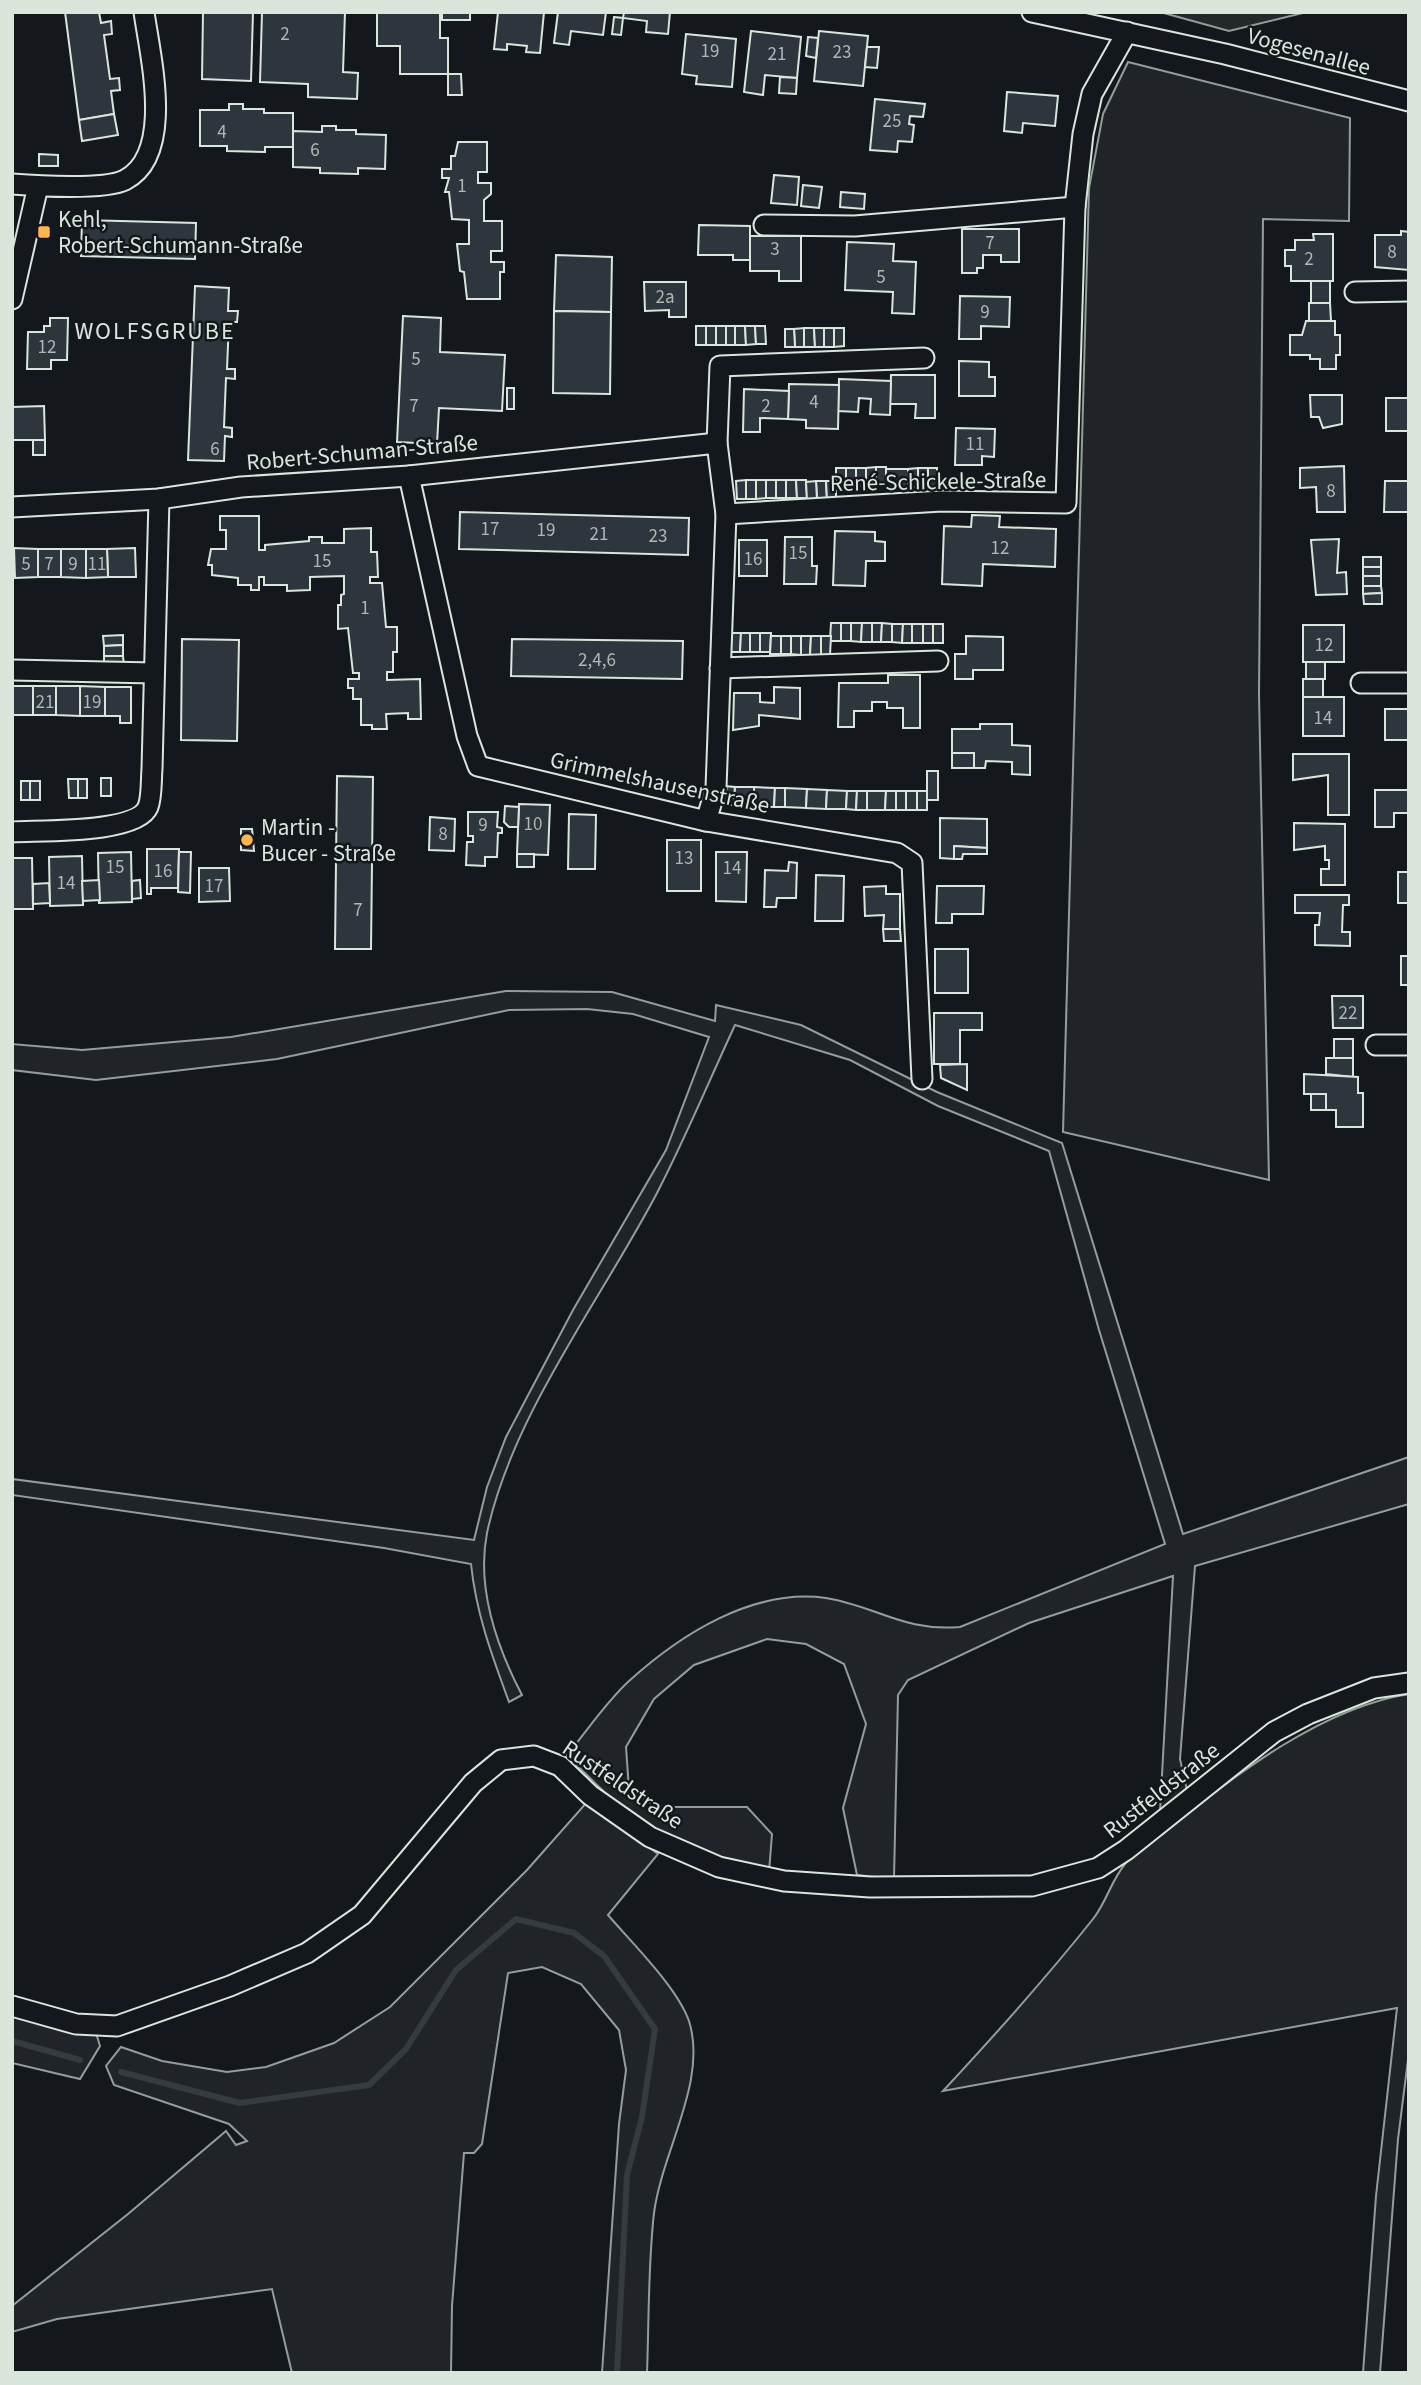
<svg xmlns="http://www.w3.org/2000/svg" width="1421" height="2385" font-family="'Source Sans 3',sans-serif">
<rect width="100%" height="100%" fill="#14181c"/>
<g fill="#202428" stroke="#939e99" stroke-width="2">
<path d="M1128 62 1350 118 1349 221 1263 219 1259 695 1269 1180 1063 1132 1089 188 1103 114Z"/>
<path d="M506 991 612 992 715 1021 716 1005 801 1025 937 1092 1062 1143 1183 1534 1409 1457V1504L1195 1566 1180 1759 1187 1790 1160 1811 1173 1576 1029 1623 908 1680 898 1695 894 1879 857 1875 843 1808 866 1724 844 1664 806 1644 767 1639 694 1665 654 1699 626 1747 629 1789 657 1807H747L772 1834 769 1872C745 1866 718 1862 695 1853 644 1834 604 1793 567 1755 587 1731 606 1702 629 1681 681 1634 753 1588 826 1598 876 1606 904 1632 960 1627L1165 1544 1099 1330 1049 1151 938 1106 850 1060 735 1025C709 1081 685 1139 657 1193 601 1300 512 1415 487 1533 476 1589 497 1647 522 1695L509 1702C492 1656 476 1613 471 1564L384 1548 12 1495V1479L474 1540 487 1487 506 1437 573 1310 666 1150 709 1037 633 1014 587 1009 509 1010 277 1059 96 1080 12 1070V1044L82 1050 231 1037Z"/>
<path d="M1409 1694V2052L1398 2139 1380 2373H1363L1376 2196 1397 2008 943 2091C995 2035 1046 1978 1093 1919 1106 1903 1111 1881 1125 1864 1137 1850 1156 1839 1170 1827 1236 1774 1324 1707 1409 1694Z"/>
<path d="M587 1802 658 1854 608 1915C632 1943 677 1987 689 2021 708 2081 662 2151 654 2213 648 2265 649 2320 647 2373H602L619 2124 626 2070 619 2030 581 1984 542 1967 508 1973 482 2144 474 2153H464L452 2306 451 2373H292L272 2289 57 2319 12 2332V2306L128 2214 226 2131 236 2145 247 2141 229 2124 114 2085 106 2066 121 2047 162 2061 227 2072 266 2067 334 2043 390 2007 527 1870Z"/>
<path d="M12 2011 96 2033 100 2046 80 2079 12 2063Z"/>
</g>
<path fill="#24282b" stroke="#939e99" stroke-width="2" d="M1160 12H1307L1229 31Z"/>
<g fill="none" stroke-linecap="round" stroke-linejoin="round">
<g stroke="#363b3e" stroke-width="6">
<path d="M12 2041 80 2060"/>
<path d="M121 2072 240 2103 369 2085 406 2049 456 1970 516 1919 574 1933 604 1956 655 2029 642 2117 627 2175 617 2373"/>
</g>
</g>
<g fill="#2c363c" stroke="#d8e6dc" stroke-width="2">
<path d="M65 12H99L101 23 111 21 112 34 104 35 110 79 119 78 120 90 111 91 114 114 79 120Z"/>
<path d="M203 12H253L251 81 202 79Z"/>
<path d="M262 12H345L343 72 358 73 357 99 308 97V84L260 82Z"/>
<path d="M377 12H440V38H448V74H400V46H377Z"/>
<rect x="442" y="12" width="28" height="8"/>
<path d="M498 12H544L540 53 526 52 527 46 507 44V50L494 49Z"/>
<path d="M558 12H606L603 35 571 31 569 45 554 43Z"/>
<path d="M624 12H670L668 34 646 32 647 21 623 18Z"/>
<path d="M614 17 623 18 621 35 612 34Z"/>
<path d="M751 31 801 37 797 78 765 75 763 95 744 92Z"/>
<path d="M819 31 868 36 863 86 814 81Z"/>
<path d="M686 34 736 39 732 87 696 84 697 76 682 74Z"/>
<path d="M808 37 818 38 816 58 806 56Z"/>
<path d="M867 47H879L877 68 865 67Z"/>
<path d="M448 74H461L462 95H448Z"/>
<path d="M780 77 797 78 796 94 779 93Z"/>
<path d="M1007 92 1058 96 1055 126 1023 123 1022 133 1004 131Z"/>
<path d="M875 99 925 104 923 117 910 116 909 124 914 125 912 142 898 141 897 152 870 150Z"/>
<path d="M229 104H243V109H264V113H293V147H265V152L227 151V146H200V110H229Z"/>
<path d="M114 114 118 135 82 141 79 120Z"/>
<path d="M322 126H336V130H356V134L386 135 385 169 358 168V174L320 173V168L293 167V131L322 132Z"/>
<path d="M458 142H487V172H478V183H491V194L484 200V221H502V251H491V262H504V272H500V299H467L464 272 460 271 457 244H469V220L452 219 449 192H445L449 178H442V169H451V156H455Z"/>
<path d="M39 154 58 155V166H39Z"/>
<path d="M774 175 799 177 797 205 771 203Z"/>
<path d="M803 185 822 187 819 208 801 206Z"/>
<path d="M841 192 865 194 864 209 840 207Z"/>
<path d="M82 220 196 223 195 259 81 256Z"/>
<path d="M699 225 750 226V260H733V255H698Z"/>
<path d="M962 229H1019V262H1001V255H983V268H977V273H962Z"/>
<path d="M1401 231 1409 232V270L1375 267V235H1401Z"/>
<path d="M1313 234H1333V281H1291V266H1285V250H1295V240H1314Z"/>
<path d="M750 236H801V281H779V271H750Z"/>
<path d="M847 242 894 244 893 261 916 262 914 314 892 313 893 292 845 290Z"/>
<path d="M556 255 612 257 611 312 554 311Z"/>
<rect x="1311" y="281" width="19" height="22"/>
<path d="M644 282H686V317H669V310L645 311Z"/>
<path d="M195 286 229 288 228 311H238L237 322H229L227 369H235V379L226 378 224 427 232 428V437L225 436 224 461 188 460Z"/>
<path d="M960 296 1010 297 1009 327 981 326V339H959Z"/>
<path d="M1309 303H1330L1331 321H1309Z"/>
<path d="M554 311 611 312 610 394 553 393Z"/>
<path d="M403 316 441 318 440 352 505 355 502 411 439 408 437 444 397 442Z"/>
<path d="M50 318H68L67 360H51V369H27L28 332H44V326H50Z"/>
<path d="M1306 321H1335V335H1340V355H1336V369H1320V359H1310V355H1290V335H1302Z"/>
<rect x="696" y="326" width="10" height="19"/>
<rect x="706" y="326" width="10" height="19"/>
<rect x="716" y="326" width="10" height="19"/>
<rect x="726" y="326" width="9" height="19"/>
<path d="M735 326H745L746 345H735Z"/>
<path d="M745 326H755L756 344 746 345Z"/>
<path d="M755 326H765L766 344H756Z"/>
<path d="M804 328H814L815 347H804Z"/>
<path d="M804 328V347H795L794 329Z"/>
<path d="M814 328H824V347H815Z"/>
<rect x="824" y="328" width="10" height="19"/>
<path d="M834 328H844V346L834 347Z"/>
<path d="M785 329H794L795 347H785Z"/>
<path d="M959 361 989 362V377H995V396H959Z"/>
<path d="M891 375H935V418H915L916 404H890Z"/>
<path d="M839 379 891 381 890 415 870 414 871 399 859 398 858 412 838 411Z"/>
<path d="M789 384 839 385 838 429 806 428V420L788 419Z"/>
<rect x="507" y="388" width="7" height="21"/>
<path d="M744 389 789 391 788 419 760 418V432H743Z"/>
<path d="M1310 395H1342V424L1323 428 1319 417H1311Z"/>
<rect x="1386" y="398" width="23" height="33"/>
<path d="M44 406 45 440H12V407Z"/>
<path d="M956 428 995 429 994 457 982 456V465H955Z"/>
<rect x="33" y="440" width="12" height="15"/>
<path d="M1344 466 1345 512H1317L1316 487 1300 488V468Z"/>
<path d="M876 467V486H866V468Z"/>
<rect x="876" y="467" width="10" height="19"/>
<path d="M836 468H846V486L836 487Z"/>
<rect x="846" y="468" width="10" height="18"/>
<rect x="856" y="468" width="10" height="18"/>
<rect x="918" y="468" width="10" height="19"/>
<path d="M918 468V487H908V469Z"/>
<path d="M928 468H937V486L928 487Z"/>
<path d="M886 469H908V487L886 488Z"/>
<rect x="746" y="480" width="10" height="19"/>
<path d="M746 480V499H737L736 481Z"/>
<path d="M756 480H766V498L756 499Z"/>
<rect x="766" y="480" width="10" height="18"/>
<rect x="776" y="480" width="10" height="18"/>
<path d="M786 480H796L797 498H786Z"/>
<path d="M796 480H806L807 498H797Z"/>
<path d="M816 481H826L827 500H817Z"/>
<path d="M816 481 817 500H807L806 482Z"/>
<path d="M826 481H836V499L827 500Z"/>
<path d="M1385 481H1409V512H1384Z"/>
<path d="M460 512 689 518 688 555 459 549Z"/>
<path d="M972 515 1000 516 999 527 1056 529 1055 567 983 564 982 586 942 584 944 526 971 527Z"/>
<path d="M220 516H259V550H265V545L309 541V537H322V543H344V529L371 528V552H377L378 577H370V583H382L386 627H397V652H393V672H387V680L420 679 421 719H408V713L386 714 387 729H372V725H361V699H353V688H348V679H359V673H353L348 628 338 629V605H341V595L344 594V576L310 577V590L287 591V585H264V577H259V590H251V585H238V578L212 575V565H208L211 549H226V530H220Z"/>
<path d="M835 531 875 532V541L885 542V561H866L865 586 833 585Z"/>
<path d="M785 537H812V566H817L816 584H784Z"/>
<path d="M1339 539 1337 573 1346 572 1347 594 1316 595 1311 540Z"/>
<rect x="739" y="540" width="28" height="36"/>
<path d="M14 548 38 549V577L15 578Z"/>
<path d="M135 548 136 577H108L107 549Z"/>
<rect x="38" y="549" width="23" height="28"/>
<path d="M61 549H86V578L61 577Z"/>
<path d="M86 549H107L108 577 86 578Z"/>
<rect x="1363" y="557" width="18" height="10"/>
<rect x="1363" y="567" width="18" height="9"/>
<rect x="1363" y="576" width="18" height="10"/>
<path d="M1363 586H1381L1382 593 1363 594Z"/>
<path d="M1382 593V604H1364L1363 594Z"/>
<path d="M831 623H841V641H830Z"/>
<rect x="841" y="623" width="10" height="18"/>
<path d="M851 623H862L861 642 851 641Z"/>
<path d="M862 623H872V642H861Z"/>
<path d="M872 623H882L881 642H872Z"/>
<path d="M882 623 892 624V642H881Z"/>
<path d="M892 624H903L902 643 892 642Z"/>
<path d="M903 624H912V643H902Z"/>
<rect x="912" y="624" width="11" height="19"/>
<rect x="923" y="624" width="10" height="19"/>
<rect x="933" y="624" width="10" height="19"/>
<rect x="1303" y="625" width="41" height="37"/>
<path d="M730 633H741L740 652H730Z"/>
<path d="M741 633H750V652H740Z"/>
<rect x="750" y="633" width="10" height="19"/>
<path d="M760 633H771L770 652H760Z"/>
<path d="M123 635V645L104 646 103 636Z"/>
<path d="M771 636H781V654H770Z"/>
<rect x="781" y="636" width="10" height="18"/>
<path d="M791 636H801V655L791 654Z"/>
<path d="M801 636H811L810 655H801Z"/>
<path d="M811 636H821V655H810Z"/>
<path d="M821 636H831L830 655H821Z"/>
<path d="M966 636 1003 637V670H973V679H955V654H966Z"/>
<path d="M182 639 239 640 237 741 181 740Z"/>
<path d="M512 639 683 641 682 679 511 676Z"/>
<path d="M123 645V656H104V646Z"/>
<path d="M104 656H123L124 666H104Z"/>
<rect x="1306" y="662" width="19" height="17"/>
<path d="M888 675H920V728H903V708H887V702H872V711H854V727H838L839 683H888Z"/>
<rect x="1303" y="679" width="20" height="18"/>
<rect x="12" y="686" width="21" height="29"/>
<rect x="33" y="686" width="23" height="29"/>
<path d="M56 686H80V716L56 715Z"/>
<path d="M80 686 105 687V716H80Z"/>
<path d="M105 687H131V723H120V716H105Z"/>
<path d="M774 687 800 688V719L759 715V726L733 730 734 693H760V702L774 703Z"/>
<rect x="1303" y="697" width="41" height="39"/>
<rect x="1385" y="709" width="24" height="31"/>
<path d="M980 724H1012V745L1030 746V775L1012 774V762L986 761 985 768H974V753H952V729H980Z"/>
<rect x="952" y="753" width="22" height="15"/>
<path d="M1293 754H1349V815H1328V775L1293 780Z"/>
<rect x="927" y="771" width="11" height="29"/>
<path d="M337 776 373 777 371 949H335Z"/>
<rect x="101" y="778" width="10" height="18"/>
<path d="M68 779H78V798H69Z"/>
<rect x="78" y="779" width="9" height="19"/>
<rect x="21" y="781" width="9" height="19"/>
<rect x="30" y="781" width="10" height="19"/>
<path d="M724 786 735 787 734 805H724Z"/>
<path d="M735 787H754V806L734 805Z"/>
<path d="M754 787 775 788 774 807 754 806Z"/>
<path d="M775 788H785V807H774Z"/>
<path d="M785 788 807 789 806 808 785 807Z"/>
<path d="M807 789 827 790 826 809 806 808Z"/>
<path d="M827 790 847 791 846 809H826Z"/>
<path d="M1375 790H1409V813H1394V827H1375Z"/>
<path d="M847 791H857L856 810 846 809Z"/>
<path d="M857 791H867V810H856Z"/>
<path d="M867 791H886L885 810H867Z"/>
<path d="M886 791H896V810H885Z"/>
<rect x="896" y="791" width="10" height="19"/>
<rect x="906" y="791" width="11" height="19"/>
<rect x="917" y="791" width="10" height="19"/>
<path d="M519 804 550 805 548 855 517 854Z"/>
<path d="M505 806 519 807 518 827H509L504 822Z"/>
<path d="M468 812H498L497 827 502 828V833H498L497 857H485V866L466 865 467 842H473V836H468Z"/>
<path d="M569 814 596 815 595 869H568Z"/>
<path d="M430 817 455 819 454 851 429 850Z"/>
<path d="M940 818 987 819V848L954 846V859L940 858Z"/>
<path d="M1294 823 1345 824V885H1321V869H1329V860H1325V846L1294 850Z"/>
<path d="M241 829H252L253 849H242Z"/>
<path d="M241 829H252L254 851 241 850Z"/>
<rect x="667" y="840" width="34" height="51"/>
<path d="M954 846 987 848V854H963L962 859H954Z"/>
<path d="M147 849H179L178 888H151V894H147Z"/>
<path d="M131 852 132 902 99 903 98 853Z"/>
<path d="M179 852H191L190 893 178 892Z"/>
<path d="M716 852H747L746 902 716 901Z"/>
<rect x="517" y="854" width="17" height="13"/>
<path d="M82 856 83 905 50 906 49 857Z"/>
<path d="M12 858H32L33 909H12Z"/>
<path d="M789 862 797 863 796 898H777L776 907H764L765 870 788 871Z"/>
<path d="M199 868H229L230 901 199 902Z"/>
<rect x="1398" y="872" width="11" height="31"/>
<path d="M816 875 844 876 843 921H815Z"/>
<path d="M99 880 100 900 83 901 82 881Z"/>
<path d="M140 880 141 898 132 899V881Z"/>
<path d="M49 883 50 903 33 904V884Z"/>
<path d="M886 886V894H900V929H883L884 915 865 916 864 887Z"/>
<path d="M937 886H984L983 914H952V923H936Z"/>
<path d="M1295 895H1349V905H1343L1342 932H1350V946L1315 945V925H1319L1320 913H1295Z"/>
<path d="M883 929H900L901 941H884Z"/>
<rect x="935" y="949" width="33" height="44"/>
<rect x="1401" y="956" width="8" height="29"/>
<path d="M1332 996H1363V1028H1333Z"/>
<path d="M934 1013H982V1030H960V1064H934Z"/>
<rect x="1334" y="1039" width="19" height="19"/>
<path d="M1326 1058H1353V1077L1326 1074Z"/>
<path d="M967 1064V1090L941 1078 940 1065Z"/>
<path d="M1304 1074 1358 1077V1093H1363V1127H1336V1110H1326V1094H1304Z"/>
<rect x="1311" y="1094" width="15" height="16"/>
</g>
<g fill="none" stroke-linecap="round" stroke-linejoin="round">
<defs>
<g id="street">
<path d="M1032 12 1225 54 1409 101"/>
<path d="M12 184C37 186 105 190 125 180 175 154 150 56 144 12"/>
<path d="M764 225 855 226 1075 207"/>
<path d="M1355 292 1409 291"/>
<path d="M12 299 38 186"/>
<path d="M409 476 467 736 478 766 706 821 897 853 912 863 922 1079"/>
<path d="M12 507 159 499 241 487 409 476 717 443"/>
<path d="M726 514 942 501 1066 503 1075 207 1083 134 1092 94 1127 32"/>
<path d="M720 668 938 661"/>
<path d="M12 670 154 673"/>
<path d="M1361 683H1409"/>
<path d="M706 821 716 788 726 514 717 443 720 366 924 358"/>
<path d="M12 832C39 830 137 834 148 807 152 797 151 780 152 769L159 499"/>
<path d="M1376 1045H1409"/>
<path d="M12 2006 76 2024 117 2026 230 1986 307 1953 362 1915 473 1783 501 1760 534 1756 560 1766 590 1795 650 1837 719 1867 784 1881 870 1887 1032 1886 1098 1868 1126 1850 1274 1732 1308 1714 1374 1688 1409 1683"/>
</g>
</defs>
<use href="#street" stroke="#d8e6dc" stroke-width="23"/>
<use href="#street" stroke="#14181c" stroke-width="19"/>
</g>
<g fill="#ffb74d" stroke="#14181c" stroke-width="2.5">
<rect x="37" y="225" width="14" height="14" rx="3.5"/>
<circle cx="247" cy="840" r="7"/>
</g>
<g text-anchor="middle" stroke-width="5" stroke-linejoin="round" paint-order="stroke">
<g font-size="19" fill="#adbab4">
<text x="285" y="40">2</text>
<text x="710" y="57">19</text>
<text x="842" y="58">23</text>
<text x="777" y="60">21</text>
<text x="892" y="127">25</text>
<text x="222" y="138">4</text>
<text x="315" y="156">6</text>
<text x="462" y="192">1</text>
<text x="990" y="249">7</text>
<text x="775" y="255">3</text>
<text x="1392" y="258">8</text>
<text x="1309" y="265">2</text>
<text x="881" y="283">5</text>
<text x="665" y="303">2a</text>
<text x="985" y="318">9</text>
<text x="47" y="353">12</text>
<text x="416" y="365">5</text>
<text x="814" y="408">4</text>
<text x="414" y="412">7</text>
<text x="766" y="412">2</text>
<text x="975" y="450">11</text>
<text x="215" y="455">6</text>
<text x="1331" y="497">8</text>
<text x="490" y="535">17</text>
<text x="546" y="536">19</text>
<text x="599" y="540">21</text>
<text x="658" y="542">23</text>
<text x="1000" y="554">12</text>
<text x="798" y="559">15</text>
<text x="753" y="565">16</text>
<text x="322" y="567">15</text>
<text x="26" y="570">5</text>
<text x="49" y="570">7</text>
<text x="73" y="570">9</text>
<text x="97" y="570">11</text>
<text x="365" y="614">1</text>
<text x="1324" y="651">12</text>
<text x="597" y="666">2,4,6</text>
<text x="45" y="708">21</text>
<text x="92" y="708">19</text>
<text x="1323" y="724">14</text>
<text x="533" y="830">10</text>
<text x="483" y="831">9</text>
<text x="443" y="840">8</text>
<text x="684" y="864">13</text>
<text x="115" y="873">15</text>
<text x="732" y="874">14</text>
<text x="163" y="877">16</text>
<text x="66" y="889">14</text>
<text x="214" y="892">17</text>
<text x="358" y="916">7</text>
<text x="1348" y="1019">22</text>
</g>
<g font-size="23" fill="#d8e6dc" stroke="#14181c">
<text transform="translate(1309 51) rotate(15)" y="8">Vogesenallee</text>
<text transform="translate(362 452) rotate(-5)" y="8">Robert-Schuman-Straße</text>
<text transform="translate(938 481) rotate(-1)" y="8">René-Schickele-Straße</text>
<text transform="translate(660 782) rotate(12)" y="8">Grimmelshausenstraße</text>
<text transform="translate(623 1784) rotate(34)" y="8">Rustfeldstraße</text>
<text transform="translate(1161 1790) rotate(-38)" y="8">Rustfeldstraße</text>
</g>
<g font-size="23" fill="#d8e6dc" stroke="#14181c" text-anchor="start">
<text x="58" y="227">Kehl,<tspan x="58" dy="26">Robert-Schumann-Straße</tspan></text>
<text x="261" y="835">Martin -<tspan x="261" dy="26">Bucer - Straße</tspan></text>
</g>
<g font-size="24" letter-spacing="2" fill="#d8e6dc" stroke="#14181c">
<text x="155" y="339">WOLFSGRUBE</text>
</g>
</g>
<rect width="1421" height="2385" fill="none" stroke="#d8e6dc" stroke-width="28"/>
</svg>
